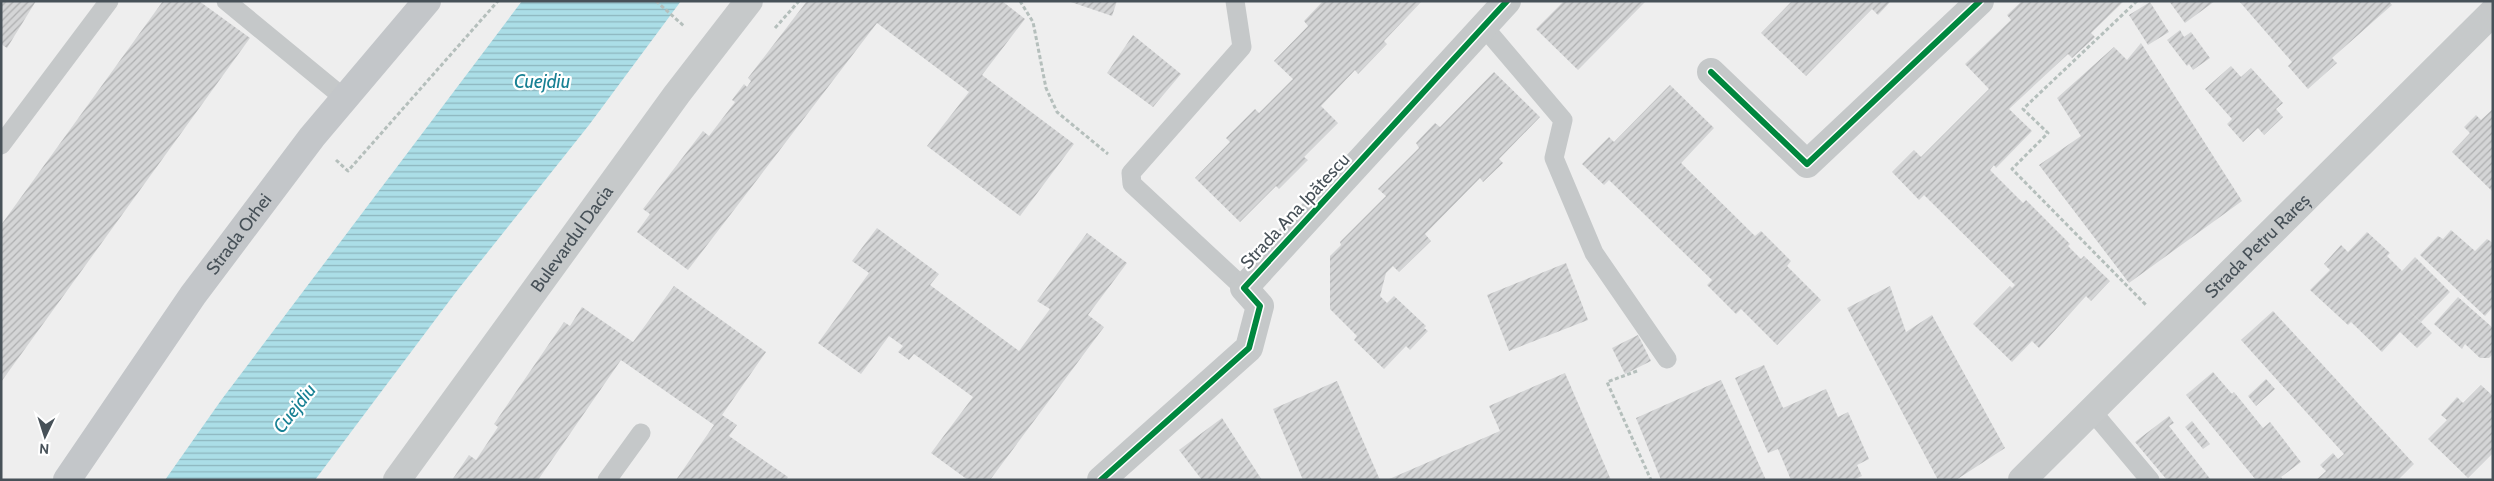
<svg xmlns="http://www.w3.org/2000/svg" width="2494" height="481" font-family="Cabin,sans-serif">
<defs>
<pattern id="water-rules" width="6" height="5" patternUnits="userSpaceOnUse" patternTransform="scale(1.25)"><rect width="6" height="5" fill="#abdee7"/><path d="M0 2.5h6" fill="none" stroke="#8db6be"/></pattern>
<pattern id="building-hatch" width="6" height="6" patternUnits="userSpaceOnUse" patternTransform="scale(1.25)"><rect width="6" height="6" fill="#d4d5d6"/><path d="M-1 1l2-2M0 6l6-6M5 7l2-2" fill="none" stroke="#aeafb0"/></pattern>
</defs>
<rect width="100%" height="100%" fill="#eee"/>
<path fill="url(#water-rules)" d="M522 1H681L589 125 456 292 315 480H165L222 399Z"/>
<g fill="url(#building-hatch)">
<path d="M1 1H36L7 48 1 44Z"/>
<path d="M163 1H199L250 38 1 382V225Z"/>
<path d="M807 1H1002L1025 19 982 75 1074 144 1020 216 927 146 969 92 877 23 688 270 637 232 650 214 643 209 703 131 709 136 735 102 732 100 744 84 747 87 751 81 748 78Z"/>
<path d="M1068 1H1117L1112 16Z"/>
<path d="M1323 1H1422L1384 41 1387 44 1358 74 1355 70 1321 106 1338 123 1304 157 1308 160 1279 189 1276 186 1240 222 1195 178 1230 142 1226 138 1255 109 1259 113 1293 79 1274 61 1308 26 1304 21Z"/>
<path d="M1564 1H1646L1578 70 1536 29Z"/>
<path d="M1792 1H1891L1878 15 1872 9 1806 76 1761 33Z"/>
<path d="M2022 1H2124L2091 33 2095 37 2072 58 2068 54 2009 109 2032 131 1996 168 1994 165 1990 170 2023 203 2026 200 2070 244 2068 246 2081 259 2084 256 2110 281 2091 301 2086 296 2039 348 2032 341 2012 362 1973 324 2010 286 2012 288 2015 285 1924 195 1919 200 1892 172 1914 150 1921 157 1989 89 1965 64 2011 20 2007 15Z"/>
<path d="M2169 1H2215L2185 23Z"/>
<path d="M2239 1H2389L2392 5 2332 58 2337 63 2308 89 2288 66 2292 62Z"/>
<path d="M2150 2 2169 32 2148 45 2129 15Z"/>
<path d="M2180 30 2184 37 2191 32 2210 58 2193 70 2189 64 2187 66 2167 40Z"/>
<path d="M1133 35 1181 74 1153 107 1107 73Z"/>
<path d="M2141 43 2242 201 2129 283 2039 165 2081 136 2057 98 2114 47 2127 60Z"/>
<path d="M2231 66 2241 77 2251 68 2283 103 2276 109 2283 117 2264 135 2258 128 2243 142 2227 124 2232 119 2205 89Z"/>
<path d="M1494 72 1540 117 1499 159 1503 163 1483 182 1480 178 1425 234 1431 241 1399 272 1393 266 1386 273 1380 296 1387 303 1394 296 1426 326 1424 328 1428 331 1410 350 1406 346 1384 369 1354 340 1357 336 1330 309V256L1341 245 1340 242 1386 196 1378 189 1419 148 1416 143 1435 123 1440 127Z"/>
<path d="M1670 85 1714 128 1681 163 1755 236 1761 231 1791 261 1787 266 1821 300 1777 345 1741 309 1736 314 1707 285 1712 280 1609 180 1604 185 1582 164 1609 137 1614 142Z"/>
<path d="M2493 109V192L2452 152 2470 133 2464 127 2476 115 2481 120Z"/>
<path d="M877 228 939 274 930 285 1019 351 1050 309 1037 301 1087 233 1127 263 1088 315 1104 327 990 480H968L931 453 973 397 914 354 909 360 898 352 903 346 889 336 861 374 818 343 869 273 852 261Z"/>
<path d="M2451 230 2475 251 2487 239 2493 243V307L2485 316 2420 255 2438 236 2443 239Z"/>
<path d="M2367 232 2390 253 2387 256 2402 271 2415 257 2450 292 2421 322 2404 306 2432 333 2417 348 2400 332 2382 352 2351 322 2348 325 2310 290 2330 270 2324 264 2341 245 2348 252Z"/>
<path d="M1566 263 1588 320 1509 351 1487 295Z"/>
<path d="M674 286 766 352 722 415 737 425 729 436 788 477 786 480H676L714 425 621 360 538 480H452L469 455 476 460 498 427 494 424 564 322 570 326 582 307 633 342Z"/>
<path d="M1890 286 1906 332 1932 315 2005 448 1956 480H1938L1847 308Z"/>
<path d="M2458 297 2493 328V354L2489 358H2480L2465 344 2462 349 2434 324Z"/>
<path d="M2273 311 2414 464 2398 480H2316L2326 471 2320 465 2333 453 2338 459 2344 454 2241 340Z"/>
<path d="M1638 335 1651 361 1625 374 1612 348Z"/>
<path d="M1764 365 1783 408 1826 389 1838 417 1848 412 1869 459 1857 465 1862 476 1853 480H1791L1778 449 1768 453 1735 378Z"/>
<path d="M2213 372 2232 394 2234 392 2263 428 2270 422 2301 462 2281 477 2283 480H2256L2186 395Z"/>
<path d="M1565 373 1611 480H1387L1500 431 1489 406Z"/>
<path d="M2266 379 2275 389 2256 406 2248 396Z"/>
<path d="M1721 380 1766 480H1661L1636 418Z"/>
<path d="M1337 381 1380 480H1303L1273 409Z"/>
<path d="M2481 385 2493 396V453L2468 478 2428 439 2447 420 2441 415 2457 397 2463 403Z"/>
<path d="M2169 416 2174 423 2169 426 2211 480H2167L2135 442Z"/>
<path d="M1222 418 1262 480H1202L1179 450Z"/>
<path d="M2192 421 2210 444 2203 449 2185 427Z"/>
</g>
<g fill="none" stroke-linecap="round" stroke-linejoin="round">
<g stroke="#b5bfbc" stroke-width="3" stroke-dasharray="4 2.5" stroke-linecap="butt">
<path d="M656 1 685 27"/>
<path d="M1020 1 1033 22 1046 88 1057 112 1108 154"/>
<path d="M2137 1 2023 109 2048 133 2012 169 2146 305"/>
<path d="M775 28 799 1"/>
<path d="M336 160 348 171 498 1"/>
<path d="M1637 371 1607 382 1651 480"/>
</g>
<g stroke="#c5c8c9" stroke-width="19">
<path d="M226 1 344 98"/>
<path d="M1235 1 1242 47 1131 173 1132 184 1244 288"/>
<path d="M1484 27 1563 120 1554 158 1594 253 1667 359"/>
<path d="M1 145 109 1"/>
<path d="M2091 410 2150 480"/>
<path d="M607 480 641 433"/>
</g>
<g stroke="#c5c8c9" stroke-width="28">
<path d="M1711 72 1807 164 1980 1"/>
<path d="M1101 480 1249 348 1260 306 1244 288 1507 1"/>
</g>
<g stroke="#c6c9ca" stroke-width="28">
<path id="s1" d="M397 480 677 94 749 1"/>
<path id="s2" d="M2022 480 2493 12"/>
</g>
<path stroke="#c3c6c9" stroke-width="28" id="s3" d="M67 480 193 295 312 137 427 1"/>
<defs>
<g id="cycleway">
<path d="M1711 72 1807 164 1980 1"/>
<path d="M1101 480 1249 348 1260 306 1244 288 1507 1"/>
</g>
</defs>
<use href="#cycleway" stroke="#fff" stroke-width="9"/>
<use href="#cycleway" stroke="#00873e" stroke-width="6"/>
</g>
<g text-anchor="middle" stroke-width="4.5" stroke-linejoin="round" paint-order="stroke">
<g font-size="18" fill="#475158" stroke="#fff">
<text transform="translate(1295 211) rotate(-47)" y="6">Strada Ana Ipătescu</text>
<text dy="6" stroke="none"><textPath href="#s3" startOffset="300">Strada Orhei</textPath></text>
<text dy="6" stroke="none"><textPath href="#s1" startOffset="298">Bulevardul Dacia</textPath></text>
<text dy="6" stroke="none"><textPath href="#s2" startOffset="332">Strada Petru Rareș</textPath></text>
</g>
<g font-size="19" font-style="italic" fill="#188194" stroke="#fff">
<text x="542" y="88">Cuejdiu</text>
<text transform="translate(294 408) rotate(-52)" y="7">Cuejdiu</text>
</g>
</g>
<rect width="2494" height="481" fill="none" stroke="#475158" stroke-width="5"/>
<g transform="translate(45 436) rotate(184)" stroke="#ffffff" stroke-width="4" paint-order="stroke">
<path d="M0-4L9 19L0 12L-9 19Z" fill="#475158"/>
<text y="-8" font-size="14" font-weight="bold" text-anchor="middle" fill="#475158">N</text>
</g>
</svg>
